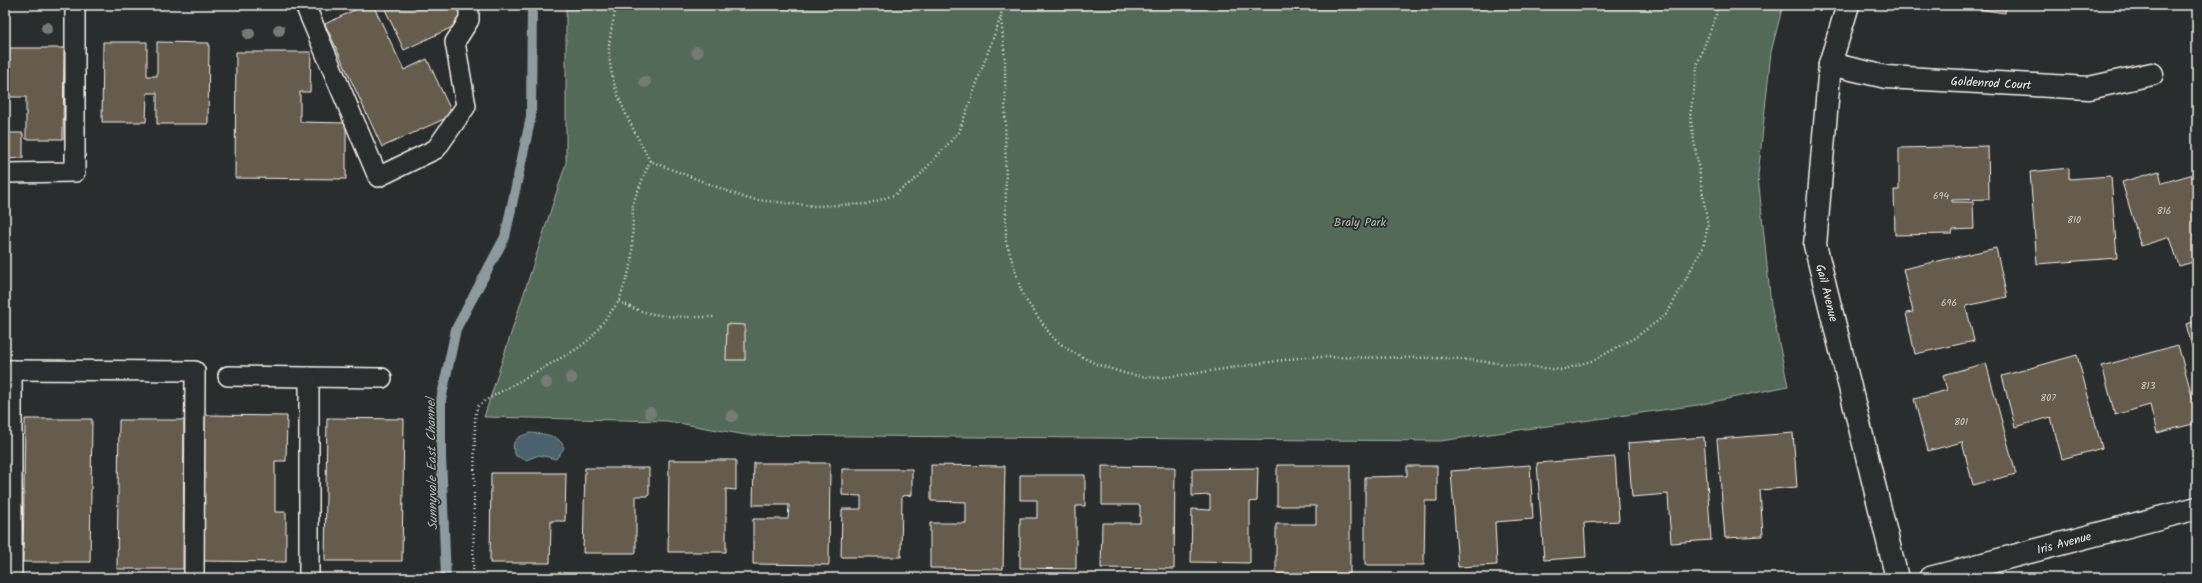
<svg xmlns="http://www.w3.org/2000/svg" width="2202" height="583" font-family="Kalam,sans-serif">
<rect width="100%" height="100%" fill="#2a2d2e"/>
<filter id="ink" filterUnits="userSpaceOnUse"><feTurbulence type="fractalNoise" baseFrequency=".025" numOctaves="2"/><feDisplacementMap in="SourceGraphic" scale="8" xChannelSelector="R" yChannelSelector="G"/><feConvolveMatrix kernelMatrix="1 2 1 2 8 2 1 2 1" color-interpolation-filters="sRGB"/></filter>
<g filter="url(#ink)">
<path fill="#526a58" stroke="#a3aea0" d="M566 5H1783L1771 52 1758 176 1771 305 1788 386 1698 405 1440 441 746 435 667 421 484 417 566 163Z"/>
<path fill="#48626d" stroke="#8d9b9e" d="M530 433C543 434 560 434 564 448L556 459 539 455 526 460 516 456C509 442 516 437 530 433Z"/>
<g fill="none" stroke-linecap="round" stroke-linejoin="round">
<path stroke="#8d9b9e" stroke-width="10" d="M446 578 441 456V400L456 329 505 237 531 117 532 5"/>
</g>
<g fill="#665c4d" stroke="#f4f1e8">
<path d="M365 5H373L404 70 427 59 453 115 382 147 325 24Z"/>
<path d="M383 5H455L463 22 404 50Z"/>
<path d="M1952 5H2006L2005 13Z"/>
<path d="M103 42H147V76H157V42L209 43 208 124H157V93H147L146 122H102Z"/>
<path d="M5 48H64L63 139H26V97H5Z"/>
<path d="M236 52H311L310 92H300V122L346 123V179L235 178Z"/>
<path d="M5 133H23V158L5 159Z"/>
<path d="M1988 146 1989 199 1952 200V202H1973L1974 229 1953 230 1952 234 1895 235 1894 190H1899V148Z"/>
<path d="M2069 168V179L2111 176 2117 258 2037 264 2030 172Z"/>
<path d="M2159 171 2162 183 2197 173V261L2179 266 2170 237 2141 246 2122 182Z"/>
<path d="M1996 248 2007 297 1966 306 1974 341 1915 354 1906 313 1913 312 1903 269Z"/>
<path d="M2197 321V366L2186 324Z"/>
<path d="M727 324 745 325V360H726Z"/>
<path d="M2178 345 2197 414V423L2157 433 2150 405 2115 415 2102 366Z"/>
<path d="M2077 355 2102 448 2062 459 2051 417 2015 427 2002 376Z"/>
<path d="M1986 363 2016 474 1973 485 1962 442 1928 451 1914 399 1947 390 1943 375Z"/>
<path d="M205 415 287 416 286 461H275V512H286V562L204 561Z"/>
<path d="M327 418 404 419 402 561H325Z"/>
<path d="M25 419H92L90 562H23Z"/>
<path d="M119 420H184L183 569H117Z"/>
<path d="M1793 433 1797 487 1760 490 1763 536 1725 538 1717 439Z"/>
<path d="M1704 437 1711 540 1671 543 1668 494 1632 497 1628 443Z"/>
<path d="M1615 457 1619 521 1584 523 1586 557 1544 560 1537 463Z"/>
<path d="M669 460H736V490L726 489V552H668Z"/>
<path d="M754 463H830L829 565 753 564V519H788L789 505H753Z"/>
<path d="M931 465 1005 466 1003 569 930 568V523H966V502L931 501Z"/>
<path d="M1277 465H1350V574H1276V524H1316V506H1277Z"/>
<path d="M1530 465 1533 519 1495 522 1497 565 1458 567 1451 471Z"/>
<path d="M1102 466 1175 467 1174 569 1101 568 1102 523H1140V505H1102Z"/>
<path d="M1407 466H1437V501H1425L1424 565H1365V477L1407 476Z"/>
<path d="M585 468H649V496H636V553H583Z"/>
<path d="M1258 468 1257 501 1250 502V563L1191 562 1192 509 1210 510V495L1192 496V469Z"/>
<path d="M842 469H912V495L902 496 901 557H841L842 509H861V496L842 495Z"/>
<path d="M491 473H566L565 521H551L550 563H490Z"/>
<path d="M1020 475H1085V506H1076V569L1020 568V518H1037V500H1020Z"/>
</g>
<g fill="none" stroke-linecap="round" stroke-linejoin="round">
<defs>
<g id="lane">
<path d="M305 5 378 177 436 149 466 106 455 42 469 20V5"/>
<path d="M5 173 75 172V5"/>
<path d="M5 370 195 371 194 578"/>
<path d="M228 376 382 378"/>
<path d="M309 377V578"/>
<path d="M12 578V370"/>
</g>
<path id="street" d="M1830 64 1886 77 2089 88 2152 74"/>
<g id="secondary">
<path d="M1848 5 1830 64 1815 245 1897 578"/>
<path d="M1930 578 2197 508"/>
</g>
</defs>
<use href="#lane" stroke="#f4f1e8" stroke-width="22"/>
<use href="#street" stroke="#f4f1e8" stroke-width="25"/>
<use href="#secondary" stroke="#f4f1e8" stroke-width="25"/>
<g stroke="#f4f1e8" stroke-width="2.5" stroke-dasharray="1 3" stroke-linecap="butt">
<path d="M616 5C614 20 609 36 609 51 610 91 632 126 650 161L748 199 815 206 867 204 894 195 918 177 959 132 1000 19"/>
<path d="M1002 5 1001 17 1005 61 1006 241 1023 296 1053 338 1069 350 1096 364 1127 374 1156 378 1190 374 1304 357 1450 358 1562 370 1594 360 1636 337 1667 314 1703 247 1708 226 1690 116 1698 62 1716 16 1717 5"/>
<path d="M619 301C648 319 681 317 715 317"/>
<path d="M473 578 475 419 477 407 486 400 577 349 592 337 619 301 632 262 633 203 650 161"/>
</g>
<use href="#lane" stroke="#2a2d2e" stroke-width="19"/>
<use href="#street" stroke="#2a2d2e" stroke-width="22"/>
<use href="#secondary" stroke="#2a2d2e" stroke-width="22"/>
</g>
<g fill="#757b74">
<circle cx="47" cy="28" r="6"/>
<circle cx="279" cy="30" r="6"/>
<circle cx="249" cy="34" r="6"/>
<circle cx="697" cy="52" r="6"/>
<circle cx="645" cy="82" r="6"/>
<circle cx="571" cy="378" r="6"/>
<circle cx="546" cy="383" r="6"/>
<circle cx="650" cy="413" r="6"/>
<circle cx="732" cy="416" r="6"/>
</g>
</g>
<g text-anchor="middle" stroke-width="3.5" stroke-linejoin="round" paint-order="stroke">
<g font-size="10" fill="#d0ccc1">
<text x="1941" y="199">694</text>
<text x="2164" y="214">816</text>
<text x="2074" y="223">810</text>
<text x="1949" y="306">696</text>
<text x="2148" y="389">813</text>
<text x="2048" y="401">807</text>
<text x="1961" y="425">801</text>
</g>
<g font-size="12" fill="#f4f1e8" stroke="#2a2d2e">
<text transform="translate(1991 83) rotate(3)" y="4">Goldenrod Court</text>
<text transform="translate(1827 293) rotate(76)" y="4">Gail Avenue</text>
<text transform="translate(2064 543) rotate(-15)" y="4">Iris Avenue</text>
</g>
<g font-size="12" fill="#b3bbae" stroke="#2a2d2e">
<text x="1360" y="226">Braly Park</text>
</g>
<g font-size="13" font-style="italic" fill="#afb8b7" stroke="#2a2d2e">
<text transform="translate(431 464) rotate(-91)" y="5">Sunnyvale East Channel</text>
</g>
</g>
<rect width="2202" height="583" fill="none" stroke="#2a2d2e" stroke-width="20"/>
<rect x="10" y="10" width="2182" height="563" fill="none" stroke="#f4f1e8" stroke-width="1.5" filter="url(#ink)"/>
</svg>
